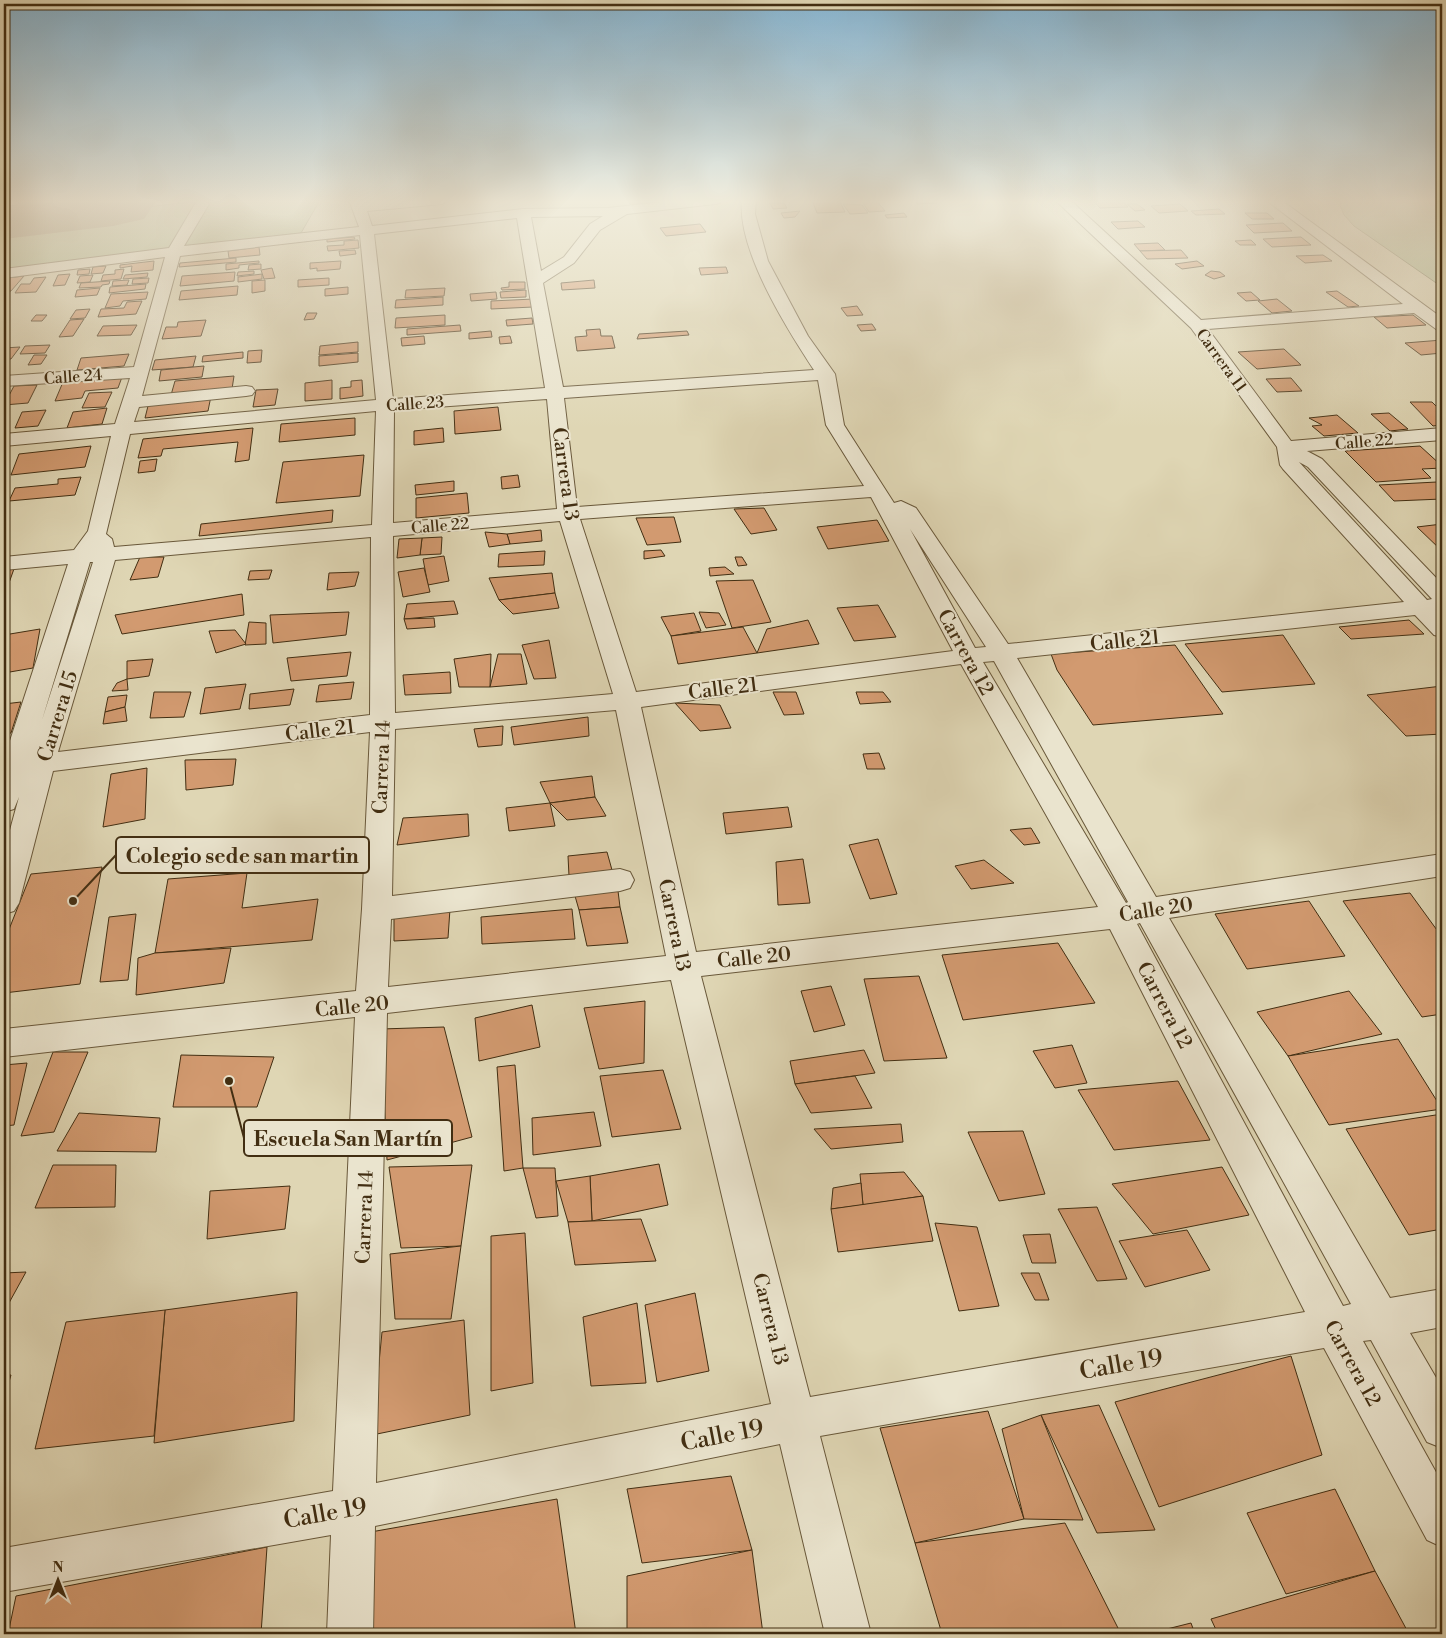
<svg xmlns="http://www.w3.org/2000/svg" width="1446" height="1638" font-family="'Libre Bodoni',serif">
<rect width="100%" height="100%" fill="#dfd6b4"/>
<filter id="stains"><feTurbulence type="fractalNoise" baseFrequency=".004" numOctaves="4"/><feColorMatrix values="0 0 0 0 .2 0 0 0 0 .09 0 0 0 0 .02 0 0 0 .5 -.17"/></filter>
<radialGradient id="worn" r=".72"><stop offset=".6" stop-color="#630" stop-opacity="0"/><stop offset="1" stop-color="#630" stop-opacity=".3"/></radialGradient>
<g fill="#b0be8f" stroke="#797650">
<path d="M206 200H320L301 233 4 270V224Z"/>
<path d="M1342 200H1442V287L1354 226 1344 215 1340 205Z"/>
</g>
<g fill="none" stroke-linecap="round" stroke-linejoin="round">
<path fill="#908263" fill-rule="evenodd" d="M4 200H157L144 219 113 226 4 239Z"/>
</g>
<g fill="#d29a70" stroke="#422e12">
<path d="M627 200H676L631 205Z"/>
<path d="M812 200H839L845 212 817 213Z"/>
<path d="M861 200H876L885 211 869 212Z"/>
<path d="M915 200H935L937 203 917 204Z"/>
<path d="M1093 200H1122L1128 207 1100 208Z"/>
<path d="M770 203H784L787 208 773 209Z"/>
<path d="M843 204 862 205 868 213 850 214Z"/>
<path d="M1127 204H1137L1145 210 1135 211Z"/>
<path d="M1180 204 1188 211 1159 213 1151 206Z"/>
<path d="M1219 209 1225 214 1196 215 1191 211Z"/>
<path d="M800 211 795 217 784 218 781 213Z"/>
<path d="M904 213 907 217 887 218 885 215Z"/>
<path d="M1245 213H1267L1274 219H1252Z"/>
<path d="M1138 221 1145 227 1118 229 1111 222Z"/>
<path d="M1283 223 1292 231 1254 233 1246 225Z"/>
<path d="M700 224 706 232 666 236 660 228Z"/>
<path d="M354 237 355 239 327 242V239Z"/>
<path d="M1301 237 1311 245 1272 247 1263 239Z"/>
<path d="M358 240 359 248 328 251 327 246 344 245V241Z"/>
<path d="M1251 240 1256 245H1240L1235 241Z"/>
<path d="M1158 243 1165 250 1140 251 1134 244Z"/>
<path d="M259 247 260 255 229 258 228 251Z"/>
<path d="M355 250 356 254 340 256 339 251Z"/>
<path d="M1181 250 1188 258 1147 259 1140 251Z"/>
<path d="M1323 255 1332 261 1305 263 1296 256Z"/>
<path d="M236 258V262L179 267 180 263Z"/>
<path d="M154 261 153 270 131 272 132 266 120 268V265Z"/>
<path d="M259 261V263L239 265V268L226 270V264Z"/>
<path d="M341 261 340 269 317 271V268L310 269V263Z"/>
<path d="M1197 261 1204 266 1182 269 1175 264Z"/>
<path d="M261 264V269L248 270 249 265Z"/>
<path d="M106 266 103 273 91 274 93 267Z"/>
<path d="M726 267 728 273 701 275 699 268Z"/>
<path d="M272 268 275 278 264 279 261 270Z"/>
<path d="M90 269 89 274 77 275 78 270Z"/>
<path d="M124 269 121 279 101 281 103 275 115 274V270Z"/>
<path d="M254 271V274L237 276 238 272Z"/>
<path d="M1211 271 1220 272 1225 276 1214 279 1205 275Z"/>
<path d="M235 272 234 281 180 286 182 276Z"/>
<path d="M148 273 147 277 123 279 125 275Z"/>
<path d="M70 274 65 285 53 286 58 275Z"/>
<path d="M262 274V279L238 282V277Z"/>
<path d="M93 275 90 282 77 283 80 276Z"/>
<path d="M24 276 11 291 4 292V282L7 278Z"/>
<path d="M46 277 36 292 15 293 21 284H30L34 278Z"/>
<path d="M149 278 148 283 132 284 133 279Z"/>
<path d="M329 278V285L298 287V280Z"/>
<path d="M129 280 127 285 112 286 113 281Z"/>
<path d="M265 280V291L252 293V281Z"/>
<path d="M594 280 595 288 562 290 561 283Z"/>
<path d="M110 281 109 284 102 285 101 287 79 288 81 283Z"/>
<path d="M509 282H525V289L502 290 501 288 509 287Z"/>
<path d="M146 284 145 289 109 293 110 287Z"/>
<path d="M238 286 237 295 179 300 181 291Z"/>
<path d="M348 287V294L325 296V289Z"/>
<path d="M100 288 97 295 75 297 77 290Z"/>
<path d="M445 288 444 296 405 298 406 290Z"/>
<path d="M526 290V297L501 298 500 292Z"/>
<path d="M1337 291 1359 306 1348 307 1326 292Z"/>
<path d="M148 292 146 299 123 301 120 306 105 308 111 294Z"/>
<path d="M496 292 497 299 471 301 470 294Z"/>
<path d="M1251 292 1260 300 1246 301 1237 293Z"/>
<path d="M443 297V305L395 308 396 300Z"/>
<path d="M534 299 533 307 491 309V301Z"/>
<path d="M1277 299 1292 311 1272 313 1258 301Z"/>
<path d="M142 301 136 314 98 317 101 309 124 308 127 302Z"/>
<path d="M857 306 863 315 847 316 841 308Z"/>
<path d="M90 309 85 318 70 319 76 310Z"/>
<path d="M307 313H317L314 319 304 320Z"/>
<path d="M36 315H47L42 321H31Z"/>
<path d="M445 315V325L395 328 396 318Z"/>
<path d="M1413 315 1426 325 1387 328 1374 317Z"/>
<path d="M532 318 533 324 507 326 506 320Z"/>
<path d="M84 319 73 336 59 337 70 320Z"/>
<path d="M206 320 201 336 162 339 166 327H177L178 322Z"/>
<path d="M872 324 876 330 861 331 857 325Z"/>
<path d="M137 325 131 335 97 336 103 326Z"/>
<path d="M460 325 461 331 407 335V329Z"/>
<path d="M600 329 601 336H612L615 348 577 351 575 337 587 336 586 330Z"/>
<path d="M491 331 492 337 469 339V333Z"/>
<path d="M687 331 689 335 637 339 639 334Z"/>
<path d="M424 336 425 344 402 346 401 338Z"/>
<path d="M510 336 512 343 500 344 499 337Z"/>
<path d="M1442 340V353L1421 355 1405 343Z"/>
<path d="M358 342V352L319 355 320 346Z"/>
<path d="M50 345 45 353 20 354 25 346Z"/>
<path d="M20 347 11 359H4V348Z"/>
<path d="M1284 349 1301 365 1257 369 1238 352Z"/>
<path d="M262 350 261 362 247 363 248 351Z"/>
<path d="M243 352V358L202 362 203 356Z"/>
<path d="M358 353V362L319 366V356Z"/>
<path d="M129 354 124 366 77 370 81 358Z"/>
<path d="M34 355H47L41 364 28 365Z"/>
<path d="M196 356 193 367 152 370 155 360Z"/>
<path d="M204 366 202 377 159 381 161 370Z"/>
<path d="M234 376 232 389 171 395 175 381Z"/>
<path d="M122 377 118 388 85 391 82 398 55 401 63 382Z"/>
<path d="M1291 378 1302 391 1277 392 1266 379Z"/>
<path d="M332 380V399L305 401V383Z"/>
<path d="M362 380 363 396 340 399V388L351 387V381Z"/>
<path d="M37 385 28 403 4 405 14 386Z"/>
<path d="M278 389 275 405 253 407 256 390Z"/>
<path d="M112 392 105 407 82 408 89 393Z"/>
<path d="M211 396 208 411 145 418 149 402Z"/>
<path d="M1410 402H1432L1442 412V425L1433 426Z"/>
<path d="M498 407 501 430 455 434 454 411Z"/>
<path d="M107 408 102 424 67 428 73 412Z"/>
<path d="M46 410 38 426 15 428 22 412Z"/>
<path d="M1389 413 1408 429 1390 431 1371 414Z"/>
<path d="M1337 415 1358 433 1324 436 1312 426 1322 425 1309 418Z"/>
<path d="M355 418V435L279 442 281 424Z"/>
<path d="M253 428 249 460 235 462 238 442 163 449 161 456 138 458 143 439Z"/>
<path d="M443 428 444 442 414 445V431Z"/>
<path d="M91 446 85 467 11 475 19 454Z"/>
<path d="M1420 446 1442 466V468L1422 469 1431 478 1376 482 1345 451Z"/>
<path d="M364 455 360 496 276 503 283 462Z"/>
<path d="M157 459 155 471 138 473 140 461Z"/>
<path d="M518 475 520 487 502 489 501 477Z"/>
<path d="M81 477 75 495 9 501 15 488 58 484V479Z"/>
<path d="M454 481V491L416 495 415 485Z"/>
<path d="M1437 482 1442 487V499L1394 501 1379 485Z"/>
<path d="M467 493 469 513 416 518V498Z"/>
<path d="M764 508 777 530 751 534 734 509Z"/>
<path d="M333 510 332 522 199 536 201 524Z"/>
<path d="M674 517 681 542 647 545 636 518Z"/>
<path d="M877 520 889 541 828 549 817 527Z"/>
<path d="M1442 524V551L1417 527Z"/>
<path d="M541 530 542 541 510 544 507 534Z"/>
<path d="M485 532 507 534 510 544 489 547Z"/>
<path d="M442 537 441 554 420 555 422 538Z"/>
<path d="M422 538 420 555 397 558 399 539Z"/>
<path d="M661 550 665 556 644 559V551Z"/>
<path d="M545 551 544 565 498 567 499 554Z"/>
<path d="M444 556 449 581 428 585 423 559Z"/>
<path d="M140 557H164L158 577 130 580Z"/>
<path d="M735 557H742L747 565 738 566Z"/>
<path d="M15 566 4 597V568Z"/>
<path d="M725 567 734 574 710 576 709 568Z"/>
<path d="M424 568 430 592 403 597 398 572Z"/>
<path d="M272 570 269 579 248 580 250 571Z"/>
<path d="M359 572 355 586 327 590 329 573Z"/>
<path d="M552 573 555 593 499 600 489 578Z"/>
<path d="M753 580 771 622 732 628 716 581Z"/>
<path d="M555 593 559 608 513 614 499 600Z"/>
<path d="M242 594 244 615 122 634 115 615Z"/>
<path d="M454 601 458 614 404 619 407 604Z"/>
<path d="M878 605 896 637 854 641 837 608Z"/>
<path d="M349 612 346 635 273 643 270 615Z"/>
<path d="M699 612 719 613 726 625 706 628Z"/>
<path d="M694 613 701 631 671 636 661 617Z"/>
<path d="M434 618 435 627 407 629 404 619Z"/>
<path d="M808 620 819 644 757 653 767 629Z"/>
<path d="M1409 620 1424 634 1351 639 1339 627Z"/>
<path d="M249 622 266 623V644L245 645Z"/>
<path d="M743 627 757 653 678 664 671 636Z"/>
<path d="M40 629 33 668 4 673V635Z"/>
<path d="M235 630 246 644 216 653 209 631Z"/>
<path d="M1283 635 1315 684 1222 692 1185 644Z"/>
<path d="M549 640 556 678 534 679 522 645Z"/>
<path d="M1175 645 1223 714 1093 725 1057 670 1051 654Z"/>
<path d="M351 652 347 676 291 681 287 658Z"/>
<path d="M491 654 490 687H459L454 659Z"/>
<path d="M498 654H521L527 684 490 687Z"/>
<path d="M153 659 149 676 127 679V661Z"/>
<path d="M450 672 451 693 405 695 403 675Z"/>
<path d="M127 679 128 690 112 691 117 683Z"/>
<path d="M354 682 351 699 316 702 319 685Z"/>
<path d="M246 684 240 709 200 714 205 688Z"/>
<path d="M1442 686V734L1406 736 1367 695Z"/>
<path d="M294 689 290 705 249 709 250 694Z"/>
<path d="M154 692H191L184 717 150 718Z"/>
<path d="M773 692H796L804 714 784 715Z"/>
<path d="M856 692H883L891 702 860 704Z"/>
<path d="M127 695 125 707 105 712 108 697Z"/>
<path d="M21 702 11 733 4 734V704Z"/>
<path d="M675 703 720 705 731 728 700 731Z"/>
<path d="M125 707 127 721 103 724 105 712Z"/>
<path d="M588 717 589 736 514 745 511 727Z"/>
<path d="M503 726 502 745 478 747 474 729Z"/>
<path d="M879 753 885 769H867L863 754Z"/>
<path d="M236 759 233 785 186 790 185 760Z"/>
<path d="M147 768 145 819 103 827 111 774Z"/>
<path d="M592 776 595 797 550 803 540 782Z"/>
<path d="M595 797 606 816 567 820 550 803Z"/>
<path d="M550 803 555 826 509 831 506 808Z"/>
<path d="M788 807 792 827 726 834 723 813Z"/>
<path d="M468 814 469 836 397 845 403 818Z"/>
<path d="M1031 828 1040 843 1024 845 1010 830Z"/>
<path d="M878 839 897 894 870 899 849 845Z"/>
<path d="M607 852 612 870 569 876 568 856Z"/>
<path d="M803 859 810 903 778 905 776 862Z"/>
<path d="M984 860 1014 883 971 889 955 866Z"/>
<path d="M102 867 80 984 4 993V942L31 874Z"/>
<path d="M247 873 242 908 318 899 312 940 155 953 168 879Z"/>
<path d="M617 883 620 907 579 910 573 889Z"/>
<path d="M1410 893 1442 937V1014L1422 1017 1343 901Z"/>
<path d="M1309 901 1345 956 1247 969 1215 914Z"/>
<path d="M620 907 628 943 587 946 579 910Z"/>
<path d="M450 909 448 938 394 941V914Z"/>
<path d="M572 909 575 939 482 944 481 917Z"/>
<path d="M136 914 128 980 100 982 109 917Z"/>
<path d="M1058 943 1095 1003 963 1020 942 955Z"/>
<path d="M231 948 224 983 136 995 138 958 155 953Z"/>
<path d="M919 976 947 1058 884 1061 864 979Z"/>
<path d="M831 986 845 1025 814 1032 801 991Z"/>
<path d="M1349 991 1382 1034 1288 1056 1257 1012Z"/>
<path d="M645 1001 644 1063 599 1069 584 1008Z"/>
<path d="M532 1005 540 1047 479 1061 475 1018Z"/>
<path d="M444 1027 472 1137 387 1160 381 1029Z"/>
<path d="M1398 1039 1442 1109 1329 1125 1288 1056Z"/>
<path d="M1072 1045 1087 1083 1055 1088 1033 1051Z"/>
<path d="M864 1050 875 1073 795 1084 790 1061Z"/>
<path d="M53 1052H88L54 1132 21 1136Z"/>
<path d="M181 1055 274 1057 257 1107H173Z"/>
<path d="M27 1063 14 1125 4 1126V1065Z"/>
<path d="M515 1065 523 1168 504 1171 497 1067Z"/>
<path d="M663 1070 681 1129 612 1137 600 1076Z"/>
<path d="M855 1076 872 1108 811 1113 795 1084Z"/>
<path d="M1178 1081 1210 1140 1114 1150 1078 1090Z"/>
<path d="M594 1112 601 1146 533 1155 532 1118Z"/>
<path d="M79 1113 160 1118 156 1152 57 1151Z"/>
<path d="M1442 1114V1229L1409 1235 1346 1129Z"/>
<path d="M901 1124 903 1142 831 1149 814 1129Z"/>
<path d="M1023 1131 1045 1194 999 1201 968 1132Z"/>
<path d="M659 1164 668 1205 592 1221 590 1176Z"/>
<path d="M53 1165H116L115 1207 35 1208Z"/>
<path d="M472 1165 461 1246 401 1248 389 1167Z"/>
<path d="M1222 1167 1249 1215 1153 1234 1112 1184Z"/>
<path d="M523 1168H555L558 1216 536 1218Z"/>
<path d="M904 1172 923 1196 863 1205 860 1174Z"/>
<path d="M590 1176 592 1221 568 1222 556 1181Z"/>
<path d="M861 1183 863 1205 831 1209 833 1188Z"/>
<path d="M290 1186 285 1229 207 1239 210 1191Z"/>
<path d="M923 1196 933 1241 838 1252 831 1209Z"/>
<path d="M1097 1207 1127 1279 1097 1281 1058 1209Z"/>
<path d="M641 1219 656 1261 575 1265 568 1222Z"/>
<path d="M935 1223 977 1227 999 1306 959 1311Z"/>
<path d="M1187 1230 1210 1270 1145 1287 1119 1241Z"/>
<path d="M525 1233 533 1383 491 1391V1236Z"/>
<path d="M1050 1234 1056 1263H1032L1023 1235Z"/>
<path d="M461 1246 451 1319H395L390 1254Z"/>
<path d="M26 1272 4 1312V1273Z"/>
<path d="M1021 1273H1039L1049 1300H1035Z"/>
<path d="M297 1292 294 1421 154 1443 165 1310Z"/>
<path d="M695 1293 709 1371 657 1382 645 1305Z"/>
<path d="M637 1303 646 1383 591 1386 583 1317Z"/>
<path d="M165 1310 154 1436 35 1449 66 1322Z"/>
<path d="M464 1320 470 1415 372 1435 382 1332Z"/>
<path d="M1291 1356 1322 1455 1159 1507 1115 1402Z"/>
<path d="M4 1375H11L4 1399Z"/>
<path d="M1099 1405 1155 1530 1097 1533 1041 1415Z"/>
<path d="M988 1411 1024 1519 915 1543 880 1428Z"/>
<path d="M1041 1415 1083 1520 1024 1519 1002 1429Z"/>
<path d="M731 1476 752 1550 642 1563 627 1489Z"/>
<path d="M1335 1489 1375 1571 1286 1594 1247 1513Z"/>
<path d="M557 1499 576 1634H365V1533Z"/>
<path d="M1065 1523 1121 1634H942L915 1543Z"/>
<path d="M267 1547 261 1634H8L16 1596Z"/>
<path d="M752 1550 763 1634H627V1576Z"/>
<path d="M1375 1571 1409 1634H1218L1211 1619Z"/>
<path d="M1191 1623 1195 1634H1147Z"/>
</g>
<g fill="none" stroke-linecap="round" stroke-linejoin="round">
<defs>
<g id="minor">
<path d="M5 200H19L16 205H6Z"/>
<path d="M202 200 209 204 184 246 359 227 349 200H363L364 203 402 200H449L442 204 367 211 372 226 523 209 608 208 680 200H722L720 203 715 204 627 214 600 230 574 263 543 283 563 387 814 370C787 329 737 250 742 200H756L755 214 768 261 808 336 835 374 844 425 894 503 901 501 916 508 1008 644 1404 602 1283 469 1280 465 1277 447 1191 328 1055 200H1070L1201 320 1403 304 1266 200H1281L1442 318V331L1436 329 1414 313 1208 329 1291 441 1442 428V440L1307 451 1322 459 1442 584V612H1438L1442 616V637L1434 635 1415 615 1017 658 1156 897 1442 854V876L1169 918 1390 1298 1442 1289V1327L1410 1333 1442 1388V1448L1427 1442 1371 1340 1363 1341 1442 1483V1547L1427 1540 1324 1348 820 1436 871 1634H825L780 1444 375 1526 373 1634H327L331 1535 4 1592V1548L333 1491 355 1017 4 1057V1029L356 991 362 909 370 732 53 771 19 903 14 911 4 914V852L19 797 14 809 4 812V759L68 564 4 570V557L74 550 88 531 111 436 4 446V434L115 424 130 378 4 386V376L134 367 165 257 4 278V269L169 248 195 204ZM603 216 590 224 564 257 541 271 531 217ZM517 218 545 388 393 399 374 234ZM360 235 376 400 134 422 139 407 246 396 252 395 255 391 252 387 246 386 142 396 180 256ZM818 380 826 425 864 486 577 507 564 398ZM547 399 557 509 393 523 394 410ZM376 411 372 525 114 547 112 539 106 534 130 434ZM1299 462 1308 467 1432 599 1427 600ZM871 497 953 651 636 692 580 519ZM560 521 613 694 395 713 393 536ZM910 529 986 647 975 648ZM371 537 370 715 58 752 115 560ZM90 562H93L42 720ZM994 661 1128 902 1126 903 983 662ZM961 664 1098 907 696 952 641 707ZM616 710 666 956 388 987 391 919 620 891 630 888 634 880 630 872 620 869 392 896 395 729ZM1140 923 1351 1304 1343 1306 1137 924ZM1110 929 1305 1312 810 1397 701 976ZM671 980 771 1404 376 1483 387 1013Z"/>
</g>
</defs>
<use href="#minor" stroke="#69583a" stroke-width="2"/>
<use href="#minor" fill="#eae4ce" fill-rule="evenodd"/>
</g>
<linearGradient id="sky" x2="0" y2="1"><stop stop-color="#87b6d3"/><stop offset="0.47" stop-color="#f1eddd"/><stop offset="1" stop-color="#f1eddd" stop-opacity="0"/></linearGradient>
<rect width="1446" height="429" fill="url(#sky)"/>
<g text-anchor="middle" stroke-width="4" stroke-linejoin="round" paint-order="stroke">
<g font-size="16" fill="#422e12" stroke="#eae4ce">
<text transform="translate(1222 360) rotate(54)" y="6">Carrera 11</text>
<text transform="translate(73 376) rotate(-4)" y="6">Calle 24</text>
<text transform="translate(415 403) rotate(-4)" y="6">Calle 23</text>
<text transform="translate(1364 441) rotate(-5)" y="6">Calle 22</text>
<text transform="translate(440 525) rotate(-5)" y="6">Calle 22</text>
</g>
<g font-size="20" fill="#422e12" stroke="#eae4ce">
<text transform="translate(566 474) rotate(82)" y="7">Carrera 13</text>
<text transform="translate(1125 640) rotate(-6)" y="7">Calle 21</text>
<text transform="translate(966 652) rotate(61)" y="7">Carrera 12</text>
<text transform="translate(723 688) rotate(-7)" y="7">Calle 21</text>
<text transform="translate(57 716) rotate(-73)" y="7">Carrera 15</text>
<text transform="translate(320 730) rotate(-7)" y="7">Calle 21</text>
<text transform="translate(381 767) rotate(-88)" y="7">Carrera 14</text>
<text transform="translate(1156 909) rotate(-9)" y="7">Calle 20</text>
<text transform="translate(675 925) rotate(78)" y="7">Carrera 13</text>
<text transform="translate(754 957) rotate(-6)" y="7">Calle 20</text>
<text transform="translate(1165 1005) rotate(62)" y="7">Carrera 12</text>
<text transform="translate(352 1006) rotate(-6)" y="7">Calle 20</text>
<text transform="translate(364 1217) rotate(-88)" y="7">Carrera 14</text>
<text transform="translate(771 1319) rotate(76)" y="7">Carrera 13</text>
<text transform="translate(1353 1363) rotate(61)" y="7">Carrera 12</text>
</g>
<g font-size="24" fill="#422e12" stroke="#eae4ce">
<text transform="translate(1121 1364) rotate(-10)" y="8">Calle 19</text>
<text transform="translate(722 1435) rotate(-11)" y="8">Calle 19</text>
<text transform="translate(325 1513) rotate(-10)" y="8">Calle 19</text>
</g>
</g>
<path fill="none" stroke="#422e12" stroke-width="2" d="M73 901L116 855M229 1081L244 1138"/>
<g fill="#422e12" stroke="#eae4ce" stroke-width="2">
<circle cx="73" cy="901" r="5"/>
<circle cx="229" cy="1081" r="5"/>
</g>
<g fill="#eae4ce" stroke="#422e12" stroke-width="2">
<rect x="116" y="837" width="253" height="36" rx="5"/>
<rect x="244" y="1120" width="208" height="36" rx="5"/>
</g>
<g font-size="21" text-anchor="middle" font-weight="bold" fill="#422e12">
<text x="242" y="863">Colegio sede san martin</text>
<text x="348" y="1146">Escuela San Martín</text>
</g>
<rect width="1446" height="1638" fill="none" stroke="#dfd6b4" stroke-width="20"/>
<rect x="5" y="5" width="1436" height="1628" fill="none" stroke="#422e12" stroke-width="2.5"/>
<rect x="10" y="10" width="1426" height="1618" fill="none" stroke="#422e12"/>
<g transform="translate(58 1580)" stroke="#eae4ce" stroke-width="4" paint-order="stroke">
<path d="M0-4L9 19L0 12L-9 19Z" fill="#422e12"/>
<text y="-8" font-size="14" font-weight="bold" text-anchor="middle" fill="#422e12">N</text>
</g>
<rect width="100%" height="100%" filter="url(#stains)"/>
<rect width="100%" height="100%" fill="url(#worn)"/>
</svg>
